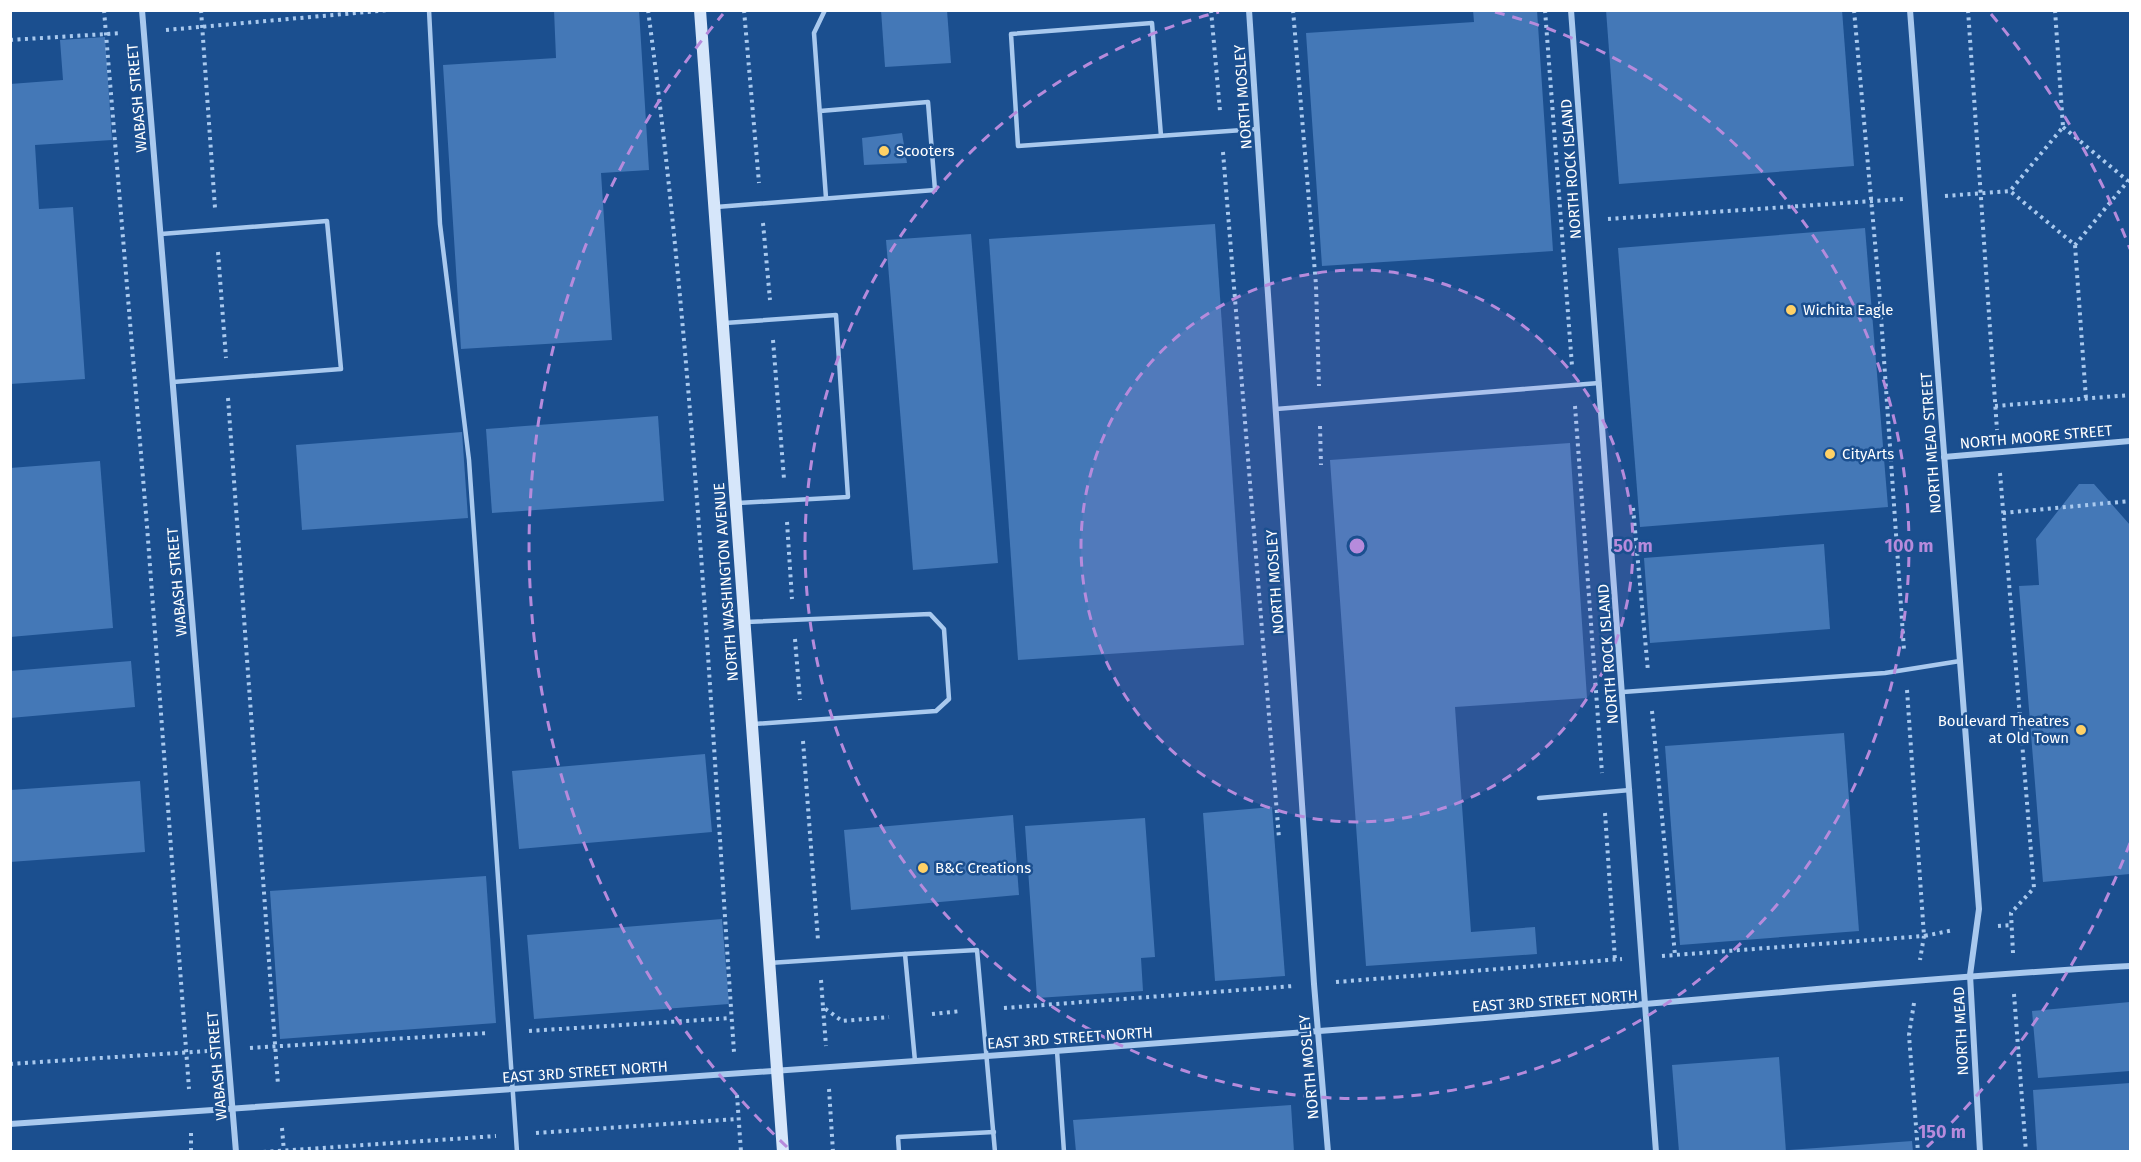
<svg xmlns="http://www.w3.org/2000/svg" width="2141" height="1162" font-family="'Fira Sans',sans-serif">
<rect width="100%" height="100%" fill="#1b4f8f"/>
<g fill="#4478b7">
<path d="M554 10H639L649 170 601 173 612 340 461 349 443 65 556 58Z"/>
<path d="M881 10H947L951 63 885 67Z"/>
<path d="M1473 10H1537L1553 251 1322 266 1306 33 1474 22Z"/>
<path d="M1606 10H1842L1854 166 1619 184Z"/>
<path d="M105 37 112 140 35 145 39 209 73 207 85 379 10 384V84L63 80 60 40Z"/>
<path d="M902 133 907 163 864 165 862 138Z"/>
<path d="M1215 224 1244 645 1018 660 989 239Z"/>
<path d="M1865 228 1888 507 1640 527 1618 248Z"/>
<path d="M971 234 998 563 913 570 886 240Z"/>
<path d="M658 416 664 501 492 513 486 429Z"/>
<path d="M462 432 468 518 302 530 296 445Z"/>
<path d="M1570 443 1587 698 1455 707 1471 932 1535 927 1537 954 1366 966 1330 460Z"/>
<path d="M100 461 113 628 10 637V468Z"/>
<path d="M2079 484H2094L2130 525V874L2043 882 2019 586 2039 585 2036 539Z"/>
<path d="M1824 544 1830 629 1650 643 1644 558Z"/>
<path d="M131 661 135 707 10 718V671Z"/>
<path d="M1844 733 1859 931 1680 945 1665 746Z"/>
<path d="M705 754 712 832 519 849 512 771Z"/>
<path d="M140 781 145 852 10 862V790Z"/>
<path d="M1272 807 1285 976 1215 981 1203 813Z"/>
<path d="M1013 815 1019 895 851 910 844 830Z"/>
<path d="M1145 818 1155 957 1141 958 1143 991 1037 998 1025 826Z"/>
<path d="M486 876 496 1023 280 1039 270 891Z"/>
<path d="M722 919 729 1004 534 1019 527 935Z"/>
<path d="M2130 1002V1071L2038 1078 2032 1011Z"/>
<path d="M1779 1057 1786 1152H1679L1672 1065Z"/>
<path d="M2130 1083V1150L2037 1152 2033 1090Z"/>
<path d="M1291 1105 1294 1152H1076L1073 1120Z"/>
<path d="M1912 1141 1913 1152H1789V1150Z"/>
</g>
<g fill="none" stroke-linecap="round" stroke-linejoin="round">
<g stroke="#a9c9ee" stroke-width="4" stroke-dasharray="3 4.5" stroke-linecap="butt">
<path d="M104 10 147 526 189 1089"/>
<path d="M201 10 215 208"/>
<path d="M648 10C694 356 710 705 734 1052"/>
<path d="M744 10 759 183"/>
<path d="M1211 10 1220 111"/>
<path d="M1293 10 1316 285 1319 386"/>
<path d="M1545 10 1572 366"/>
<path d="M1854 10 1879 287 1904 650"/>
<path d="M1968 10 1997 430"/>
<path d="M2055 10 2063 127 2010 191 2075 245 2086 399"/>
<path d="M166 30 389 10"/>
<path d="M10 40 122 33"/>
<path d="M2063 127 2128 181 2075 245"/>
<path d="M1223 152 1279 838"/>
<path d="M1945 196 2010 191"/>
<path d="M1608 219 1904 199"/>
<path d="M763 223 770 300"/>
<path d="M218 252 226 358"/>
<path d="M773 340 784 479"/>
<path d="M228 398 278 1085"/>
<path d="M1575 406 1602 773"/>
<path d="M1995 406 2130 395"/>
<path d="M1320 426 1321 465"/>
<path d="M2000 473 2034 888 2011 913 2013 953"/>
<path d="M1633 508 1648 671"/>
<path d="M2003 513 2130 501"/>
<path d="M787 522 792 599"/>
<path d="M795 639 800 700"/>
<path d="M1907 690 1924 936 1954 930"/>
<path d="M1652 711 1675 955"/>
<path d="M803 741 818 940"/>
<path d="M1605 813 1615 960"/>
<path d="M1998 926 2012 925"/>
<path d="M1662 956 1924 936 1920 960"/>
<path d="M821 980 823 1007 842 1021 889 1017"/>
<path d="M1336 982 1622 959"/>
<path d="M2014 994 2026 1152"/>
<path d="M1914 1003 1909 1035 1918 1152"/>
<path d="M823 1008 826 1046"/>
<path d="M1004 1008 1293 986"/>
<path d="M932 1014 961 1011"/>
<path d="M529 1031 731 1018"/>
<path d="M250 1048 488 1033"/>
<path d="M10 1064 207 1051"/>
<path d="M829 1089 833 1152"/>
<path d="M737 1095 741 1152"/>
<path d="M282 1128 284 1152"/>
<path d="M191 1133V1152"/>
<path d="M536 1133 738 1119"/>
<path d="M263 1152 496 1136"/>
</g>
<g stroke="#a9c9ee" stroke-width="4.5">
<path d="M429 10 440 224 469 460 517 1152"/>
<path d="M825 10 814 33 826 198"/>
<path d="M1161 136 1152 23 1011 34 1018 146 1257 129"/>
<path d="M716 207 935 190 928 102 820 111"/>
<path d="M161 234 327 221 341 369 173 382"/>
<path d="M725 323 836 315 848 497 738 503"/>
<path d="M1276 409 1599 383"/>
<path d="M746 622 930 614 944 629 949 699 936 711 754 724"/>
<path d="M1623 692 1885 673 1960 661"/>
<path d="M1539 798 1630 790"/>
<path d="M905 954 977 950 995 1152"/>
<path d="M769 963 905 954 915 1061"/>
<path d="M1057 1051 1064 1152"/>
<path d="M899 1152 898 1137 994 1132"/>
</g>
<g stroke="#a9c9ee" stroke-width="6">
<path d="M142 10 236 1152"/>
<path d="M1249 10 1314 984 1328 1152"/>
<path d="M1571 10 1656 1152"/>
<path d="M1910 10 1979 909 1970 975 1980 1152"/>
<path d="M1944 457 2130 441"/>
<path d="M10 1124C469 1093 927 1062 1385 1026 1634 1007 1882 980 2130 966"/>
</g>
<path stroke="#d6e6fa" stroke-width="12" d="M700 10 783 1152"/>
</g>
<circle cx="1357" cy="546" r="276" fill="#b68bdc" fill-opacity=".12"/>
<g fill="none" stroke="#b68bdc" stroke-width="3" stroke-dasharray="10 8">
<circle cx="1357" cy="546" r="276"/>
<path d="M1495 12A552 552 0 1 1 1219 12"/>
<path d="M2130 843A828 828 0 0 1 1927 1147M787 1147A828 828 0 0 1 723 14M1991 14A828 828 0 0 1 2130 249"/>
</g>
<g fill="#ffd166" stroke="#1b4f8f" stroke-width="2">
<circle cx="884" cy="151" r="6"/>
<circle cx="1791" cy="310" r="6"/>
<circle cx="1830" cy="454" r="6"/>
<circle cx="2081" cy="730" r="6"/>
<circle cx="923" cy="868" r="6"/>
</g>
<g text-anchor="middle" stroke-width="5" stroke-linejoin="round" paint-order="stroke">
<g font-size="15" fill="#fff" stroke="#1b4f8f">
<text transform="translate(1243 97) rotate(-94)" y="5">NORTH MOSLEY</text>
<text transform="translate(137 98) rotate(-95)" y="5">WABASH STREET</text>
<text transform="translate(1571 169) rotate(-94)" y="5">NORTH ROCK ISLAND</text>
<text transform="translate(2036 437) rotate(-5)" y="5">NORTH MOORE STREET</text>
<text transform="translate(1931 443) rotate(-94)" y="5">NORTH MEAD STREET</text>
<text transform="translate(177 582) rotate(-95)" y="5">WABASH STREET</text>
<text transform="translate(726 582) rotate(-94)" y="5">NORTH WASHINGTON AVENUE</text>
<text transform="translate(1275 582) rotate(-94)" y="5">NORTH MOSLEY</text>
<text transform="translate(1608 654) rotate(-94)" y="5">NORTH ROCK ISLAND</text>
<text transform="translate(1555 1001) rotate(-4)" y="5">EAST 3RD STREET NORTH</text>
<text transform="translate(1961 1031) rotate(-93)" y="5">NORTH MEAD</text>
<text transform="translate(1070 1038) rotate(-4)" y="5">EAST 3RD STREET NORTH</text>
<text transform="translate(217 1066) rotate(-95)" y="5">WABASH STREET</text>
<text transform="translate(1309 1067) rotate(-95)" y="5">NORTH MOSLEY</text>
<text transform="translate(585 1072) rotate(-4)" y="5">EAST 3RD STREET NORTH</text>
</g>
<g font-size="15" fill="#fff" stroke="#1b4f8f" text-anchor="start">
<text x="896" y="156">Scooters</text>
<text x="1803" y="315">Wichita Eagle</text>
<text x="1842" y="459">CityArts</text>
<text x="2069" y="726" text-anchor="end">Boulevard Theatres<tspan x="2069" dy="17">at Old Town</tspan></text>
<text x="935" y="873">B&amp;C Creations</text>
</g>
</g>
<circle cx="1357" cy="546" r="9" fill="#b68bdc" stroke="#1b4f8f" stroke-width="3"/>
<g font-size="18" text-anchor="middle" font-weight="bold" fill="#b68bdc" stroke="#1b4f8f" stroke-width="5" stroke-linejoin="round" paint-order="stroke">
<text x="1633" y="552">50 m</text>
<text x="1909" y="552">100 m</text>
<text x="1942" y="1138">150 m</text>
</g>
<rect width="2141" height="1162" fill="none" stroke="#ffffff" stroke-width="24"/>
</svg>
